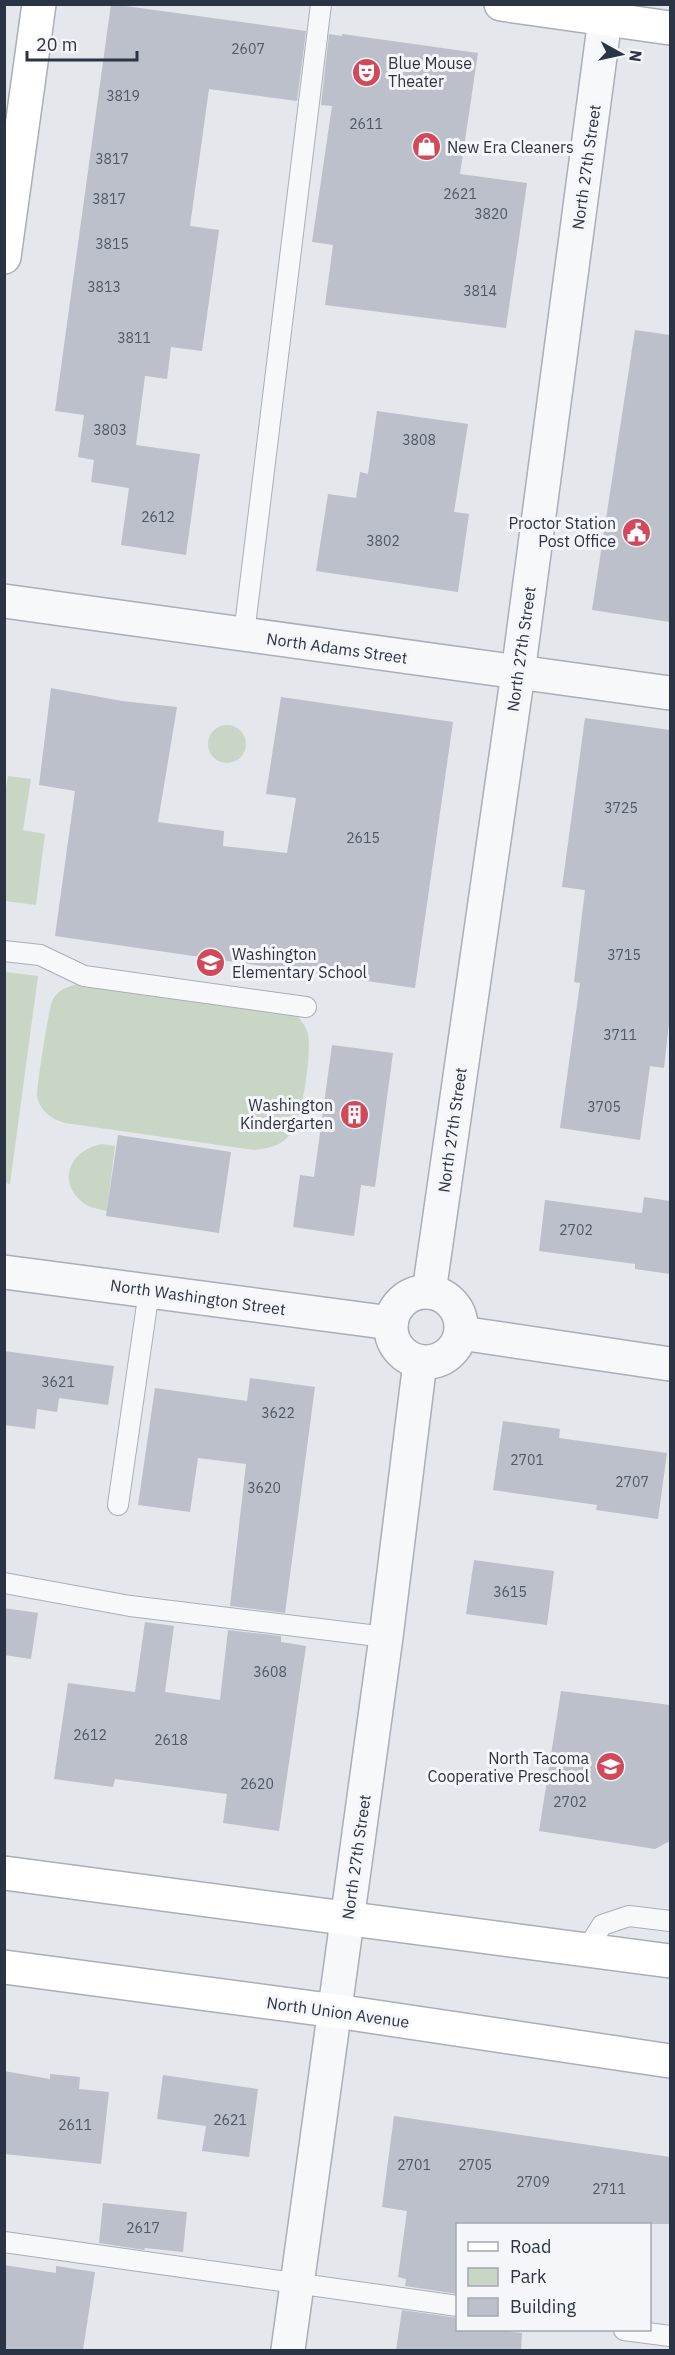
<svg xmlns="http://www.w3.org/2000/svg" width="675" height="2355" font-family="'IBM Plex Sans',sans-serif">
<rect width="100%" height="100%" fill="#e4e7ec"/>
<g fill="#c9d6c5">
<circle cx="227" cy="744" r="19"/>
<path d="M8 776 31 779 23 830 45 834 36 905 5 901 4 798Z"/>
<path d="M5 972 38 976 10 1184 4 1183Z"/>
<path d="M80 983 295 1014C301 1020 306 1026 308 1034 312 1053 302 1124 288 1137 278 1147 268 1148 254 1150L65 1123C52 1119 39 1111 37 1095 37 1086 49 1004 53 999 60 988 68 987 80 983Z"/>
<path d="M102 1144 115 1146 107 1211C100 1209 90 1208 85 1204 56 1183 69 1150 102 1144Z"/>
</g>
<g fill="#bbc0ca">
<path d="M111 4 306 31 297 101 209 89 190 226 219 230 202 351 171 347 167 379 145 376 136 445 200 454 186 555 121 545 129 488 91 482 94 460 78 457 84 415 55 411Z"/>
<path d="M329 34 342 36V34L478 53 460 174 527 183 506 328 325 305 333 245 312 242 332 106 321 105Z"/>
<path d="M635 330 670 335V622L592 610Z"/>
<path d="M377 411 468 424 454 512 469 514 458 592 316 571 328 494 356 498 360 472 368 474Z"/>
<path d="M51 688 122 701 177 707 158 822 224 831 223 846 287 853 296 798 266 794 281 697 453 722 415 988 55 936 75 791 39 785Z"/>
<path d="M585 718 670 730V1014L664 1068 650 1066 640 1140 560 1128 580 983 574 982 585 890 562 887Z"/>
<path d="M332 1045 393 1053 375 1187 361 1185 354 1236 293 1227 300 1175 314 1177Z"/>
<path d="M118 1135 231 1152 219 1233 106 1216Z"/>
<path d="M644 1197 670 1201V1274L635 1269V1264L539 1251 545 1200 642 1213Z"/>
<path d="M4 1351 114 1366 108 1405 59 1398 57 1412 37 1409 35 1429 4 1425Z"/>
<path d="M250 1378 315 1387 285 1613 230 1606 246 1464 198 1458 190 1512 138 1505 155 1388 247 1401Z"/>
<path d="M503 1421 560 1429 559 1438 667 1453 658 1519 596 1510 597 1505 493 1490Z"/>
<path d="M474 1560 554 1571 547 1625 466 1614Z"/>
<path d="M4 1608 38 1613 31 1659 4 1655Z"/>
<path d="M145 1622 174 1626 165 1692 220 1700 228 1630 281 1636V1642L306 1646 279 1831 223 1823 227 1794 115 1779 113 1787 54 1779 68 1683 135 1692Z"/>
<path d="M561 1691 670 1705V1841L655 1849 539 1831Z"/>
<path d="M4 2071 50 2079V2074L80 2077 79 2089 109 2092 101 2164 4 2154Z"/>
<path d="M163 2075 258 2089 249 2157 202 2151 206 2126 157 2119Z"/>
<path d="M394 2116 670 2157V2224H458V2294L405 2286 406 2279 398 2277 407 2211 382 2207Z"/>
<path d="M103 2203 187 2212 183 2252 145 2248 144 2250 99 2243Z"/>
<path d="M4 2265 56 2273V2266L95 2272 83 2350H4Z"/>
<path d="M402 2310 458 2318V2330H499L522 2333 521 2350H396Z"/>
</g>
<g fill="none" stroke-linecap="round" stroke-linejoin="round">
<defs>
<g id="lane">
<path d="M244 634 321 4"/>
<path d="M4 951 40 955 84 976 306 1007"/>
<path d="M118 1505 149 1291"/>
<path d="M4 1583 130 1606 386 1637"/>
<path d="M587 1949 602 1925 629 1916 670 1921"/>
<path d="M4 2242 458 2306"/>
<path d="M624 2330 670 2336"/>
</g>
<g id="street">
<path d="M4 601 670 693"/>
<path d="M4 1272 391 1323"/>
<circle cx="426" cy="1327" r="35"/>
<path d="M429 1292 518 673 607 4"/>
<path d="M461 1333 670 1364"/>
<path d="M288 2350 386 1637 420 1362"/>
</g>
<g id="secondary">
<path d="M501 4 670 28"/>
<path d="M4 257 39 4"/>
<path d="M4 1873 670 1961"/>
<path d="M4 1967 336 2011 670 2061"/>
</g>
</defs>
<use href="#lane" stroke="#a9aeb7" stroke-width="22"/>
<use href="#street" stroke="#a9aeb7" stroke-width="36"/>
<use href="#secondary" stroke="#a9aeb7" stroke-width="36"/>
<use href="#lane" stroke="#f7f8fa" stroke-width="20"/>
<use href="#street" stroke="#f7f8fa" stroke-width="33"/>
<use href="#secondary" stroke="#fff" stroke-width="33"/>
</g>
<defs>
<symbol id="theatre-disc" viewBox="-11 -11 22 22"><circle r="9.5" fill="#d1495b" stroke="#f4f6f9"/><path d="M-5-5.5Q0-4 5-5.5V0Q5 5 0 6Q-5 5-5 0ZM-3.3-2.5H-1v1.5H-3.3ZM1-2.5H3.3v1.5H1ZM-2.8 1Q0 5.5 2.8 1Z" fill="#fff"/></symbol>
<symbol id="shop-disc" viewBox="-11 -11 22 22"><circle r="9.5" fill="#d1495b" stroke="#f4f6f9"/><path d="M-5-2.5h2.3a2.7 3.5 0 0 1 5.4 0H5L5.5 6h-11ZM-1.5-2.5h3a1.5 2.3 0 0 0-3 0Z" fill="#fff"/></symbol>
<symbol id="civic-disc" viewBox="-11 -11 22 22"><circle r="9.5" fill="#d1495b" stroke="#f4f6f9"/><path d="M-.6-6.5H3V-4.5H.6V-3L4-1V1h2V6H-6V1h2V-1L-.6-3ZM-1.2 2.5V6h2.4V2.5Z" fill="#fff"/></symbol>
<symbol id="school-disc" viewBox="-11 -11 22 22"><circle r="9.5" fill="#d1495b" stroke="#f4f6f9"/><path d="M0-5L7-2L0 1L-7-2ZM-4 1L0 2.5L4 1V4Q0 6-4 4Z" fill="#fff"/></symbol>
<symbol id="building-disc" viewBox="-11 -11 22 22"><circle r="9.5" fill="#d1495b" stroke="#f4f6f9"/><path d="M-4-6H4V6H1V3H-1V6H-4ZM-2.5-4.3h1.7v1.8h-1.7ZM.8-4.3h1.7v1.8H.8ZM-2.5-1h1.7V.8h-1.7ZM.8-1h1.7V.8H.8Z" fill="#fff"/></symbol>
</defs>
<g fill-rule="evenodd">
<use href="#theatre-disc" x="350" y="56" width="33" height="33"/>
<use href="#shop-disc" x="410" y="130" width="33" height="33"/>
<use href="#civic-disc" x="620" y="516" width="33" height="33"/>
<use href="#school-disc" x="194" y="946" width="33" height="33"/>
<use href="#building-disc" x="338" y="1098" width="33" height="33"/>
<use href="#school-disc" x="594" y="1750" width="33" height="33"/>
</g>
<g text-anchor="middle" stroke-width="6" stroke-linejoin="round" paint-order="stroke">
<g font-size="14" fill="#4f5766">
<text x="248" y="54">2607</text>
<text x="123" y="101">3819</text>
<text x="366" y="129">2611</text>
<text x="112" y="164">3817</text>
<text x="460" y="199">2621</text>
<text x="109" y="204">3817</text>
<text x="491" y="219">3820</text>
<text x="112" y="249">3815</text>
<text x="104" y="292">3813</text>
<text x="480" y="296">3814</text>
<text x="134" y="343">3811</text>
<text x="110" y="435">3803</text>
<text x="419" y="445">3808</text>
<text x="158" y="522">2612</text>
<text x="383" y="546">3802</text>
<text x="621" y="813">3725</text>
<text x="363" y="843">2615</text>
<text x="624" y="960">3715</text>
<text x="620" y="1040">3711</text>
<text x="604" y="1112">3705</text>
<text x="576" y="1235">2702</text>
<text x="58" y="1387">3621</text>
<text x="278" y="1418">3622</text>
<text x="527" y="1465">2701</text>
<text x="632" y="1487">2707</text>
<text x="264" y="1493">3620</text>
<text x="510" y="1597">3615</text>
<text x="270" y="1677">3608</text>
<text x="90" y="1740">2612</text>
<text x="171" y="1745">2618</text>
<text x="257" y="1789">2620</text>
<text x="570" y="1807">2702</text>
<text x="230" y="2125">2621</text>
<text x="75" y="2130">2611</text>
<text x="414" y="2170">2701</text>
<text x="475" y="2170">2705</text>
<text x="533" y="2187">2709</text>
<text x="609" y="2194">2711</text>
<text x="143" y="2233">2617</text>
</g>
<g font-size="16" fill="#2b3445" stroke="#f4f6f9" text-anchor="start">
<text x="388" y="69">Blue Mouse<tspan x="388" dy="18">Theater</tspan></text>
<text x="447" y="153">New Era Cleaners</text>
<text x="616" y="529" text-anchor="end">Proctor Station<tspan x="616" dy="18">Post Office</tspan></text>
<text x="232" y="960">Washington<tspan x="232" dy="18">Elementary School</tspan></text>
<text x="333" y="1111" text-anchor="end">Washington<tspan x="333" dy="18">Kindergarten</tspan></text>
<text x="589" y="1764" text-anchor="end">North Tacoma<tspan x="589" dy="18">Cooperative Preschool</tspan></text>
</g>
<g font-size="16" fill="#2b3445" stroke="#f4f6f9">
<text transform="translate(586 167) rotate(-82)" y="6">North 27th Street</text>
<text transform="translate(337 648) rotate(8)" y="6">North Adams Street</text>
<text transform="translate(521 649) rotate(-82)" y="6">North 27th Street</text>
<text transform="translate(452 1130) rotate(-82)" y="6">North 27th Street</text>
<text transform="translate(198 1297) rotate(8)" y="6">North Washington Street</text>
<text transform="translate(356 1857) rotate(-82)" y="6">North 27th Street</text>
<text transform="translate(338 2012) rotate(8)" y="6">North Union Avenue</text>
</g>
</g>
<rect width="675" height="2355" fill="none" stroke="#2b3445" stroke-width="12"/>
<rect x="456" y="2223" width="195" height="108" fill="#f4f6f9" stroke="#a4a8b1" stroke-width="1.5"/>
<rect x="468" y="2242" width="30" height="9" fill="#ffffff" stroke="#a4a8b1" stroke-width="1.5"/>
<text x="510" y="2253" font-size="18" fill="#2b3445">Road</text>
<rect x="468" y="2268" width="30" height="18" fill="#c9d6c5" stroke="#a4a8b1" stroke-width="1.5"/>
<text x="510" y="2283" font-size="18" fill="#2b3445">Park</text>
<rect x="468" y="2298" width="30" height="18" fill="#bbc0ca" stroke="#a4a8b1" stroke-width="1.5"/>
<text x="510" y="2313" font-size="18" fill="#2b3445">Building</text>
<g transform="translate(621 54) rotate(98)" stroke="#f4f6f9" stroke-width="4.5" paint-order="stroke">
<path d="M0-4.5L10 22L0 15L-10 22Z" fill="#2b3445"/>
<text y="-9" font-size="16" font-weight="bold" text-anchor="middle" fill="#2b3445">N</text>
</g>
<path d="M27 51v9h110v-9" fill="none" stroke="#2b3445" stroke-width="3"/>
<text x="36" y="51" font-size="18" fill="#2b3445" stroke="#f4f6f9" stroke-width="4.5" paint-order="stroke">20 m</text>
</svg>
